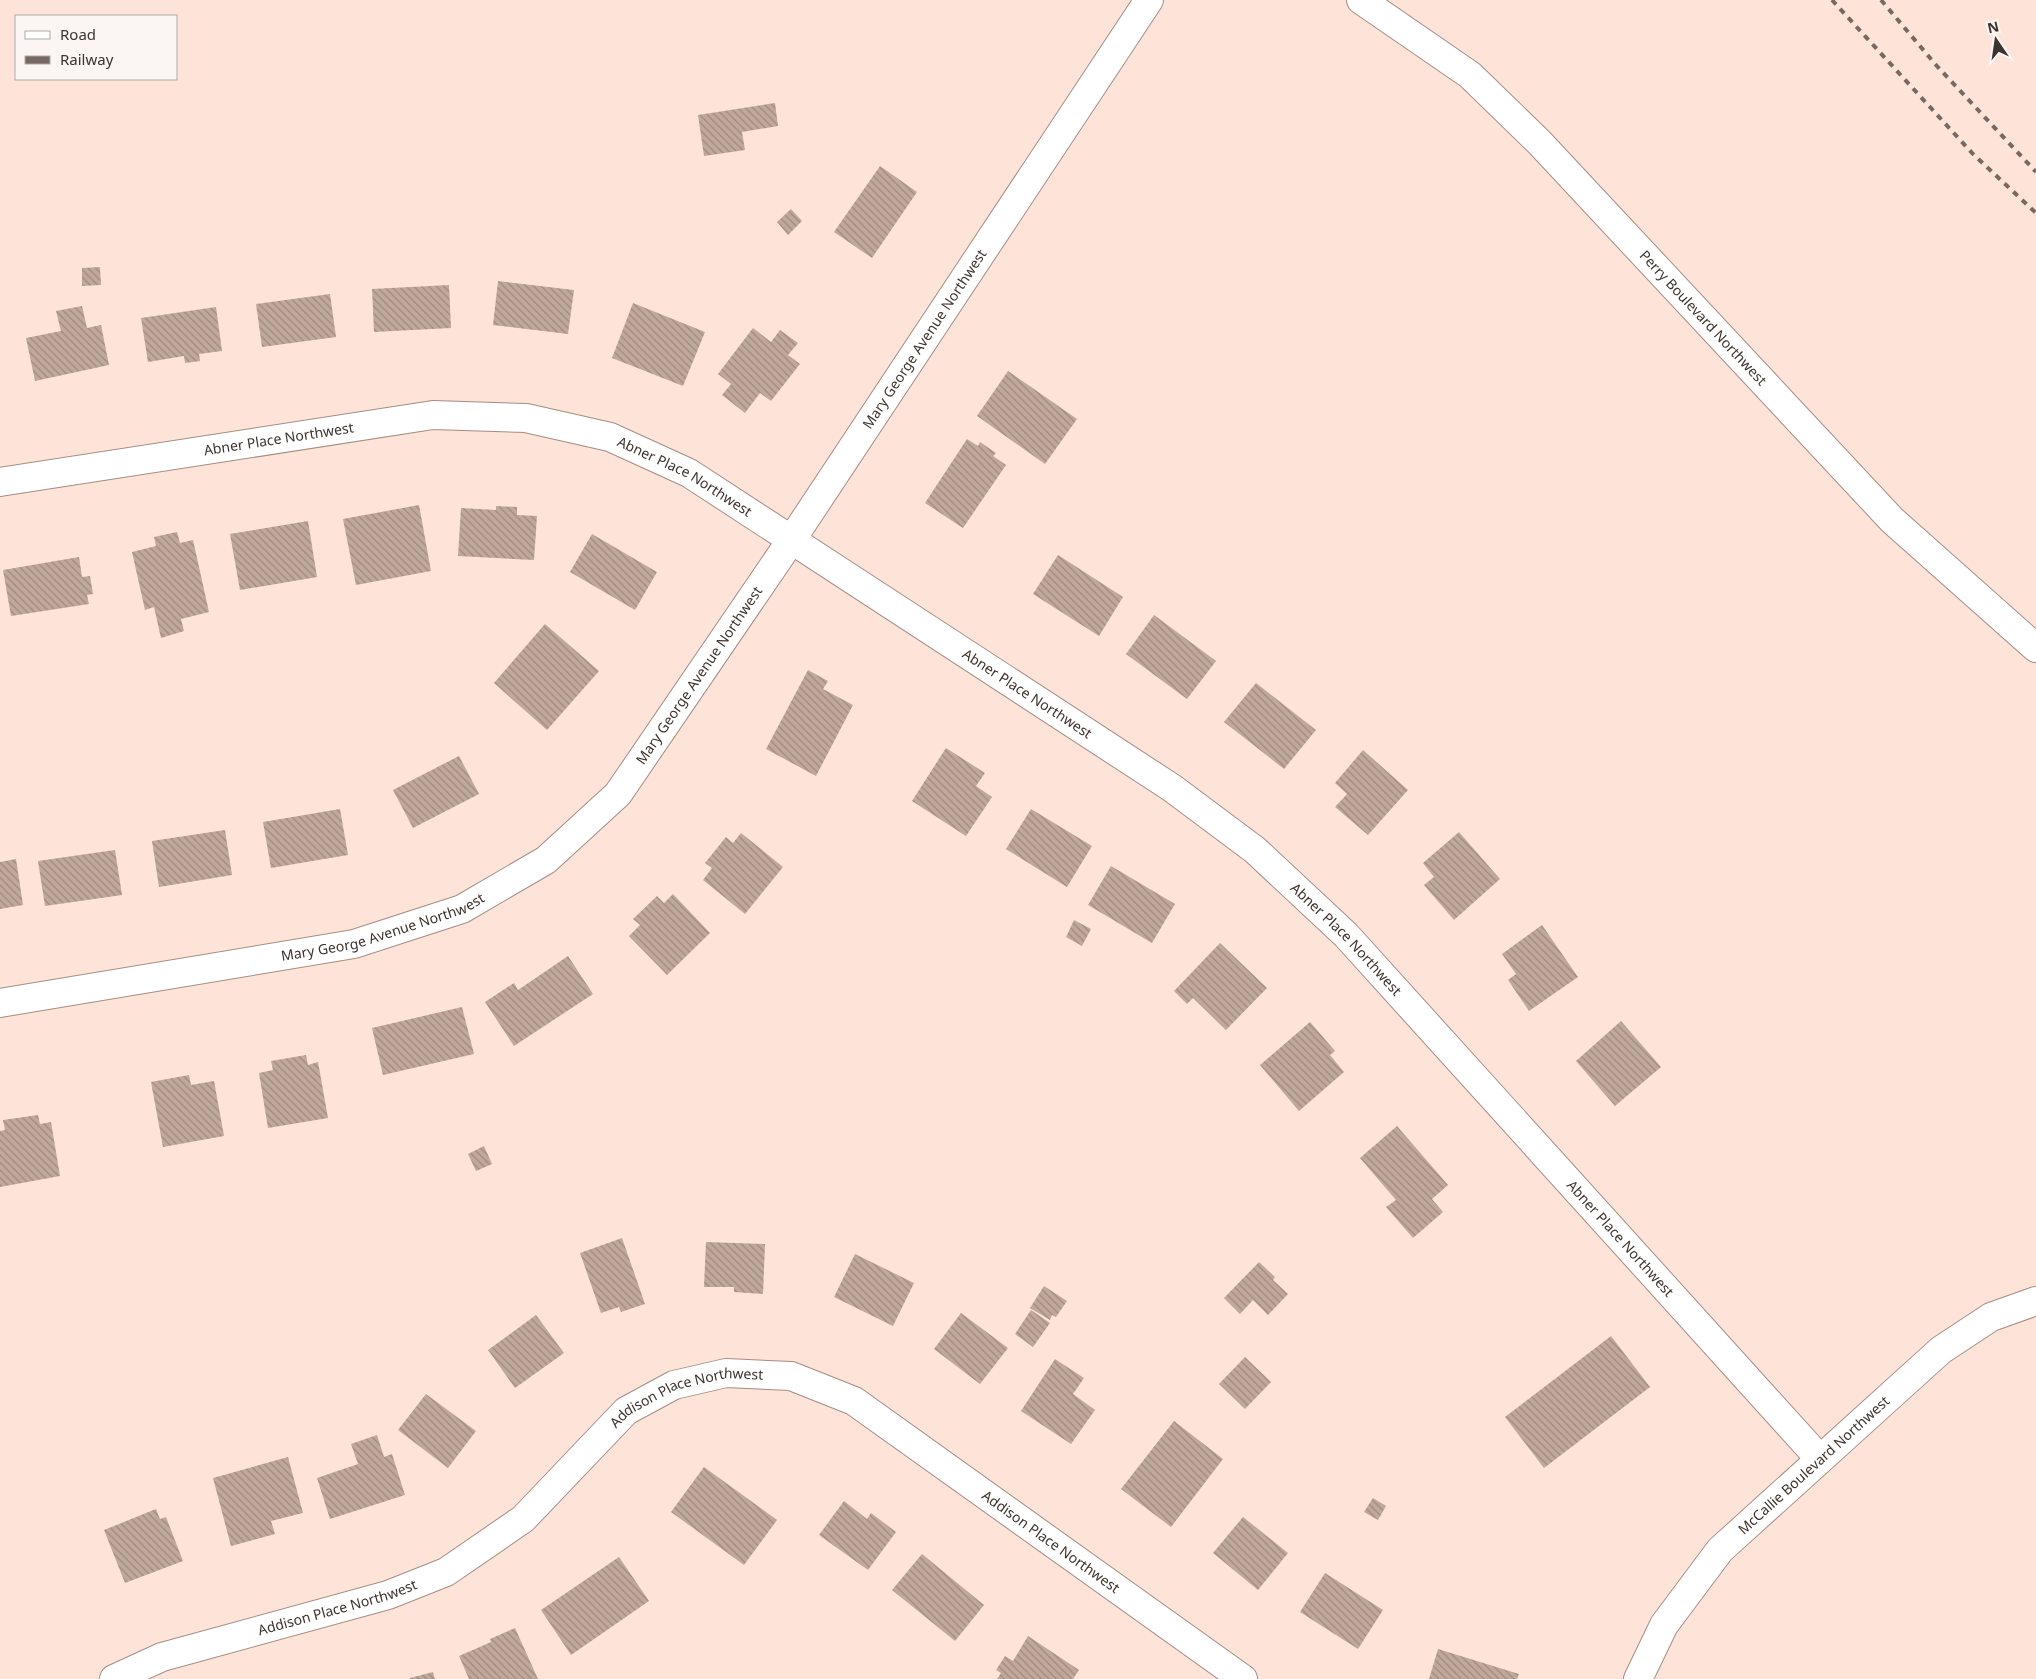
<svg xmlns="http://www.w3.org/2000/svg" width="2036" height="1679" font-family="'Noto Sans',sans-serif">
<defs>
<pattern id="building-back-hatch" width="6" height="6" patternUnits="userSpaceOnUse" patternTransform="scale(1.25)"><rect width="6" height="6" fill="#c1a89d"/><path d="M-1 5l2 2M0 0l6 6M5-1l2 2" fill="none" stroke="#9e8980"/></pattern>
</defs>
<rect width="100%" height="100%" fill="#fee3d8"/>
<g fill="url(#building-back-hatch)">
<path d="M775 103 778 126 742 132 745 150 704 156 698 115Z"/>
<path d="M880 166 917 192 872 258 834 232Z"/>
<path d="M791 209 802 221 788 235 777 222Z"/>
<path d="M100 267 101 285 82 286V268Z"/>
<path d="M498 281 574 290 568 334 493 325Z"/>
<path d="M449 285 451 328 374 332 372 289Z"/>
<path d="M330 294 336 337 262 347 256 304Z"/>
<path d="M633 303 705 332 683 386 612 358Z"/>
<path d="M82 306 87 328 101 325 109 365 35 381 26 338 61 331 56 311Z"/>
<path d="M216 307 222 351 199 354 200 361 185 363 184 356 148 362 141 318Z"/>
<path d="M753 328 771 342 780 330 798 343 788 355 800 364 771 401 760 393 745 413 722 395 731 384 718 374Z"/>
<path d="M1008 371 1077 419 1045 464 977 416Z"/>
<path d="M967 439 978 446 980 442 996 453 993 456 1006 465 963 528 925 503Z"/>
<path d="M419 505 431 571 356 585 343 519Z"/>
<path d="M496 506 517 507V515L537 516 534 560 458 556 461 508 496 510Z"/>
<path d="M308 521 317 577 240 590 230 534Z"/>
<path d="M177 532 180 543 193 540 209 612 181 619 184 631 161 638 154 607 145 610 132 552 156 546 154 537Z"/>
<path d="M592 534 657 572 635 610 570 572Z"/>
<path d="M1058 555 1123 597 1099 636 1033 594Z"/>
<path d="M79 557 82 577 90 576 93 594 87 595 89 604 11 616 3 570Z"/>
<path d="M1154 615 1216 661 1187 699 1126 654Z"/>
<path d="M545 624 599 671 547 730 494 683Z"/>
<path d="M808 670 828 681 823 689 853 705 816 776 766 749Z"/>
<path d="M1256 683 1316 730 1284 769 1224 722Z"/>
<path d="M946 748 985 773 976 786 992 797 966 836 912 801Z"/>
<path d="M1363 750 1408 790 1368 835 1335 807 1347 794 1335 783Z"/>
<path d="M459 756 479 794 413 828 393 790Z"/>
<path d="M340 809 348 855 271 868 263 822Z"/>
<path d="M1031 809 1092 846 1067 887 1006 849Z"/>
<path d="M225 830 232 875 159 887 152 841Z"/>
<path d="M1459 832 1500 879 1454 920 1424 885 1434 877 1423 863Z"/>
<path d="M741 833 783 867 745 914 703 880 712 868 705 863 726 837 733 843Z"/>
<path d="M115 850 122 895 45 906 38 861Z"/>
<path d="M16 859 23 905 0 909V862Z"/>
<path d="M1111 866 1175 904 1152 943 1088 905Z"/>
<path d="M673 894 710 933 667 975 629 936 640 925 633 919 657 896 664 903Z"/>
<path d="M1074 920 1091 929 1082 946 1066 937Z"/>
<path d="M1542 925 1578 977 1529 1011 1508 980 1516 974 1502 954Z"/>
<path d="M1220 943 1267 988 1226 1030 1193 998 1187 1004 1174 991Z"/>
<path d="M568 956 593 994 514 1046 485 1002 514 983 518 990Z"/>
<path d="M462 1007 474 1054 383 1075 372 1028Z"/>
<path d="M1621 1021 1661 1067 1615 1106 1576 1061Z"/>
<path d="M1310 1022 1335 1051 1330 1055 1344 1072 1299 1111 1260 1065Z"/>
<path d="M306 1055 308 1065 318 1062 328 1118 268 1128 259 1073 273 1070 271 1061Z"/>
<path d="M189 1075 191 1085 214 1081 224 1136 163 1147 151 1082Z"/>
<path d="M38 1115 40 1124 51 1122 60 1176 0 1187V1131L5 1130 3 1120Z"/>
<path d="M1397 1126 1448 1185 1432 1199 1443 1212 1413 1238 1386 1207 1396 1200 1360 1158Z"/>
<path d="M484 1146 492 1164 476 1171 468 1154Z"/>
<path d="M622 1238 645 1304 621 1312 619 1307 601 1313 580 1253Z"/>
<path d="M706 1242 765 1244 763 1294 734 1292V1287H704Z"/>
<path d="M855 1254 914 1283 893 1326 834 1297Z"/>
<path d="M1259 1262 1275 1277 1273 1280 1288 1294 1268 1315 1253 1300 1240 1314 1224 1298Z"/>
<path d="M1044 1286 1067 1301 1056 1317 1052 1315 1050 1320 1030 1308Z"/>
<path d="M1031 1310 1050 1323 1033 1347 1015 1334Z"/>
<path d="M961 1313 1008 1348 980 1384 934 1349Z"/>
<path d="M536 1315 564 1353 515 1388 488 1350Z"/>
<path d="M1611 1336 1650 1387 1544 1468 1505 1417Z"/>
<path d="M1245 1357 1271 1382 1245 1409 1219 1384Z"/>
<path d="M1055 1359 1084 1378 1073 1394 1095 1410 1071 1444 1021 1411Z"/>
<path d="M426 1394 476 1431 448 1468 398 1430Z"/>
<path d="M1174 1421 1223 1459 1171 1527 1121 1489Z"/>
<path d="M377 1435 384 1457 392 1454 405 1495 330 1519 317 1478 358 1464 351 1444Z"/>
<path d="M288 1457 303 1513 271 1521 275 1534 231 1546 213 1478Z"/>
<path d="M704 1467 777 1520 744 1565 671 1512Z"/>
<path d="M1373 1498 1386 1506 1378 1520 1364 1512Z"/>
<path d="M844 1501 867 1519 871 1513 896 1532 868 1570 819 1535Z"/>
<path d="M156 1509 160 1519 166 1517 183 1561 125 1583 104 1530Z"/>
<path d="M1243 1517 1288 1553 1258 1590 1213 1553Z"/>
<path d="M922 1554 984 1605 955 1641 892 1590Z"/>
<path d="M619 1557 649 1601 571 1655 541 1610Z"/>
<path d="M1325 1573 1383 1610 1358 1649 1300 1612Z"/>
<path d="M515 1628 538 1679H469L459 1656 491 1642 490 1639Z"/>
<path d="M1028 1636 1079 1670 1073 1679H997L1001 1673 996 1670 1005 1656 1013 1661Z"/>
<path d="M1438 1649 1519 1674 1517 1679H1429Z"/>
<path d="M433 1672 435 1679H410V1678Z"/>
</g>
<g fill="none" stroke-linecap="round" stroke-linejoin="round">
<defs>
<g id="street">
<path id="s1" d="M0 482 433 415 526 418 610 437 689 473 1172 788 1255 850 1346 935 1820 1459"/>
<path id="s2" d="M0 1003 354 944 462 909 546 860 618 794 792 539 1149 0"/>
<path id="s3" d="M114 1679 162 1657 388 1595 446 1572 523 1519 626 1411 674 1385 726 1373 791 1376 854 1401 1243 1679"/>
<path id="s4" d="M1638 1679 1664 1625 1720 1550 1941 1350 1991 1317 2036 1301"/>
</g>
<g id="secondary">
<path id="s5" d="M1361 0 1470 75 1539 142 1892 520 2036 648"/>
</g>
</defs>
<use href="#street" stroke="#a58d83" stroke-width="30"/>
<use href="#secondary" stroke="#a58d83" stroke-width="30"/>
<use href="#street" stroke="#fff" stroke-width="28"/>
<use href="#secondary" stroke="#fff" stroke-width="28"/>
<g stroke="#776862" stroke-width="4" stroke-dasharray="6 6" stroke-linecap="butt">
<path d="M1832 0 1973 154 2036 213"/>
<path d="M1881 0 1936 65 2036 172"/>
</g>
</g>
<g text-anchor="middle" stroke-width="4" stroke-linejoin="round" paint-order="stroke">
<g font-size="14" fill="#3c322e" stroke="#fbf6f4">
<text dy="5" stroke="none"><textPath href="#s5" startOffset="469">Perry Boulevard Northwest</textPath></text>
<text dy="5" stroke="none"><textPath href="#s2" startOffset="1216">Mary George Avenue Northwest</textPath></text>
<text dy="5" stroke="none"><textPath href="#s1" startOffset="282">Abner Place Northwest</textPath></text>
<text dy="5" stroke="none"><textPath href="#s1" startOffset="702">Abner Place Northwest</textPath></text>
<text dy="5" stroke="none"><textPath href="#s2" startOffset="811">Mary George Avenue Northwest</textPath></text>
<text dy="5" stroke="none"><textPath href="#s1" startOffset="1108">Abner Place Northwest</textPath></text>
<text dy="5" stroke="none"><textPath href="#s2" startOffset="391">Mary George Avenue Northwest</textPath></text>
<text dy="5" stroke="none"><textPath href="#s1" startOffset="1512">Abner Place Northwest</textPath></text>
<text dy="5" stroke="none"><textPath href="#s1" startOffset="1918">Abner Place Northwest</textPath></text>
<text dy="5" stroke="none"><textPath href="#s3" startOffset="655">Addison Place Northwest</textPath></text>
<text dy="5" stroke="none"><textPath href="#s4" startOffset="280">McCallie Boulevard Northwest</textPath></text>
<text dy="5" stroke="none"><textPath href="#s3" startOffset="1075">Addison Place Northwest</textPath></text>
<text dy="5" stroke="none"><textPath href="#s3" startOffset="235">Addison Place Northwest</textPath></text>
</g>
</g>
<rect x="15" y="15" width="162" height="65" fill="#fbf6f4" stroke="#afa8a5"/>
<rect x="25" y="31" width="25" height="8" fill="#ffffff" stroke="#afa8a5"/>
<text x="60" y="40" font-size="15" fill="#3c322e">Road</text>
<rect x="25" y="56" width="25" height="8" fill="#776862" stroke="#afa8a5"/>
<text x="60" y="65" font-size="15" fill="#3c322e">Railway</text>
<g transform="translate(1996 40) rotate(347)" stroke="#fbf6f4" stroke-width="4" paint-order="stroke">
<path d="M0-4L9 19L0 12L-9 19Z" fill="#3c322e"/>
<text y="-8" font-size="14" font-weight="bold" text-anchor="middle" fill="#3c322e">N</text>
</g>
</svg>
